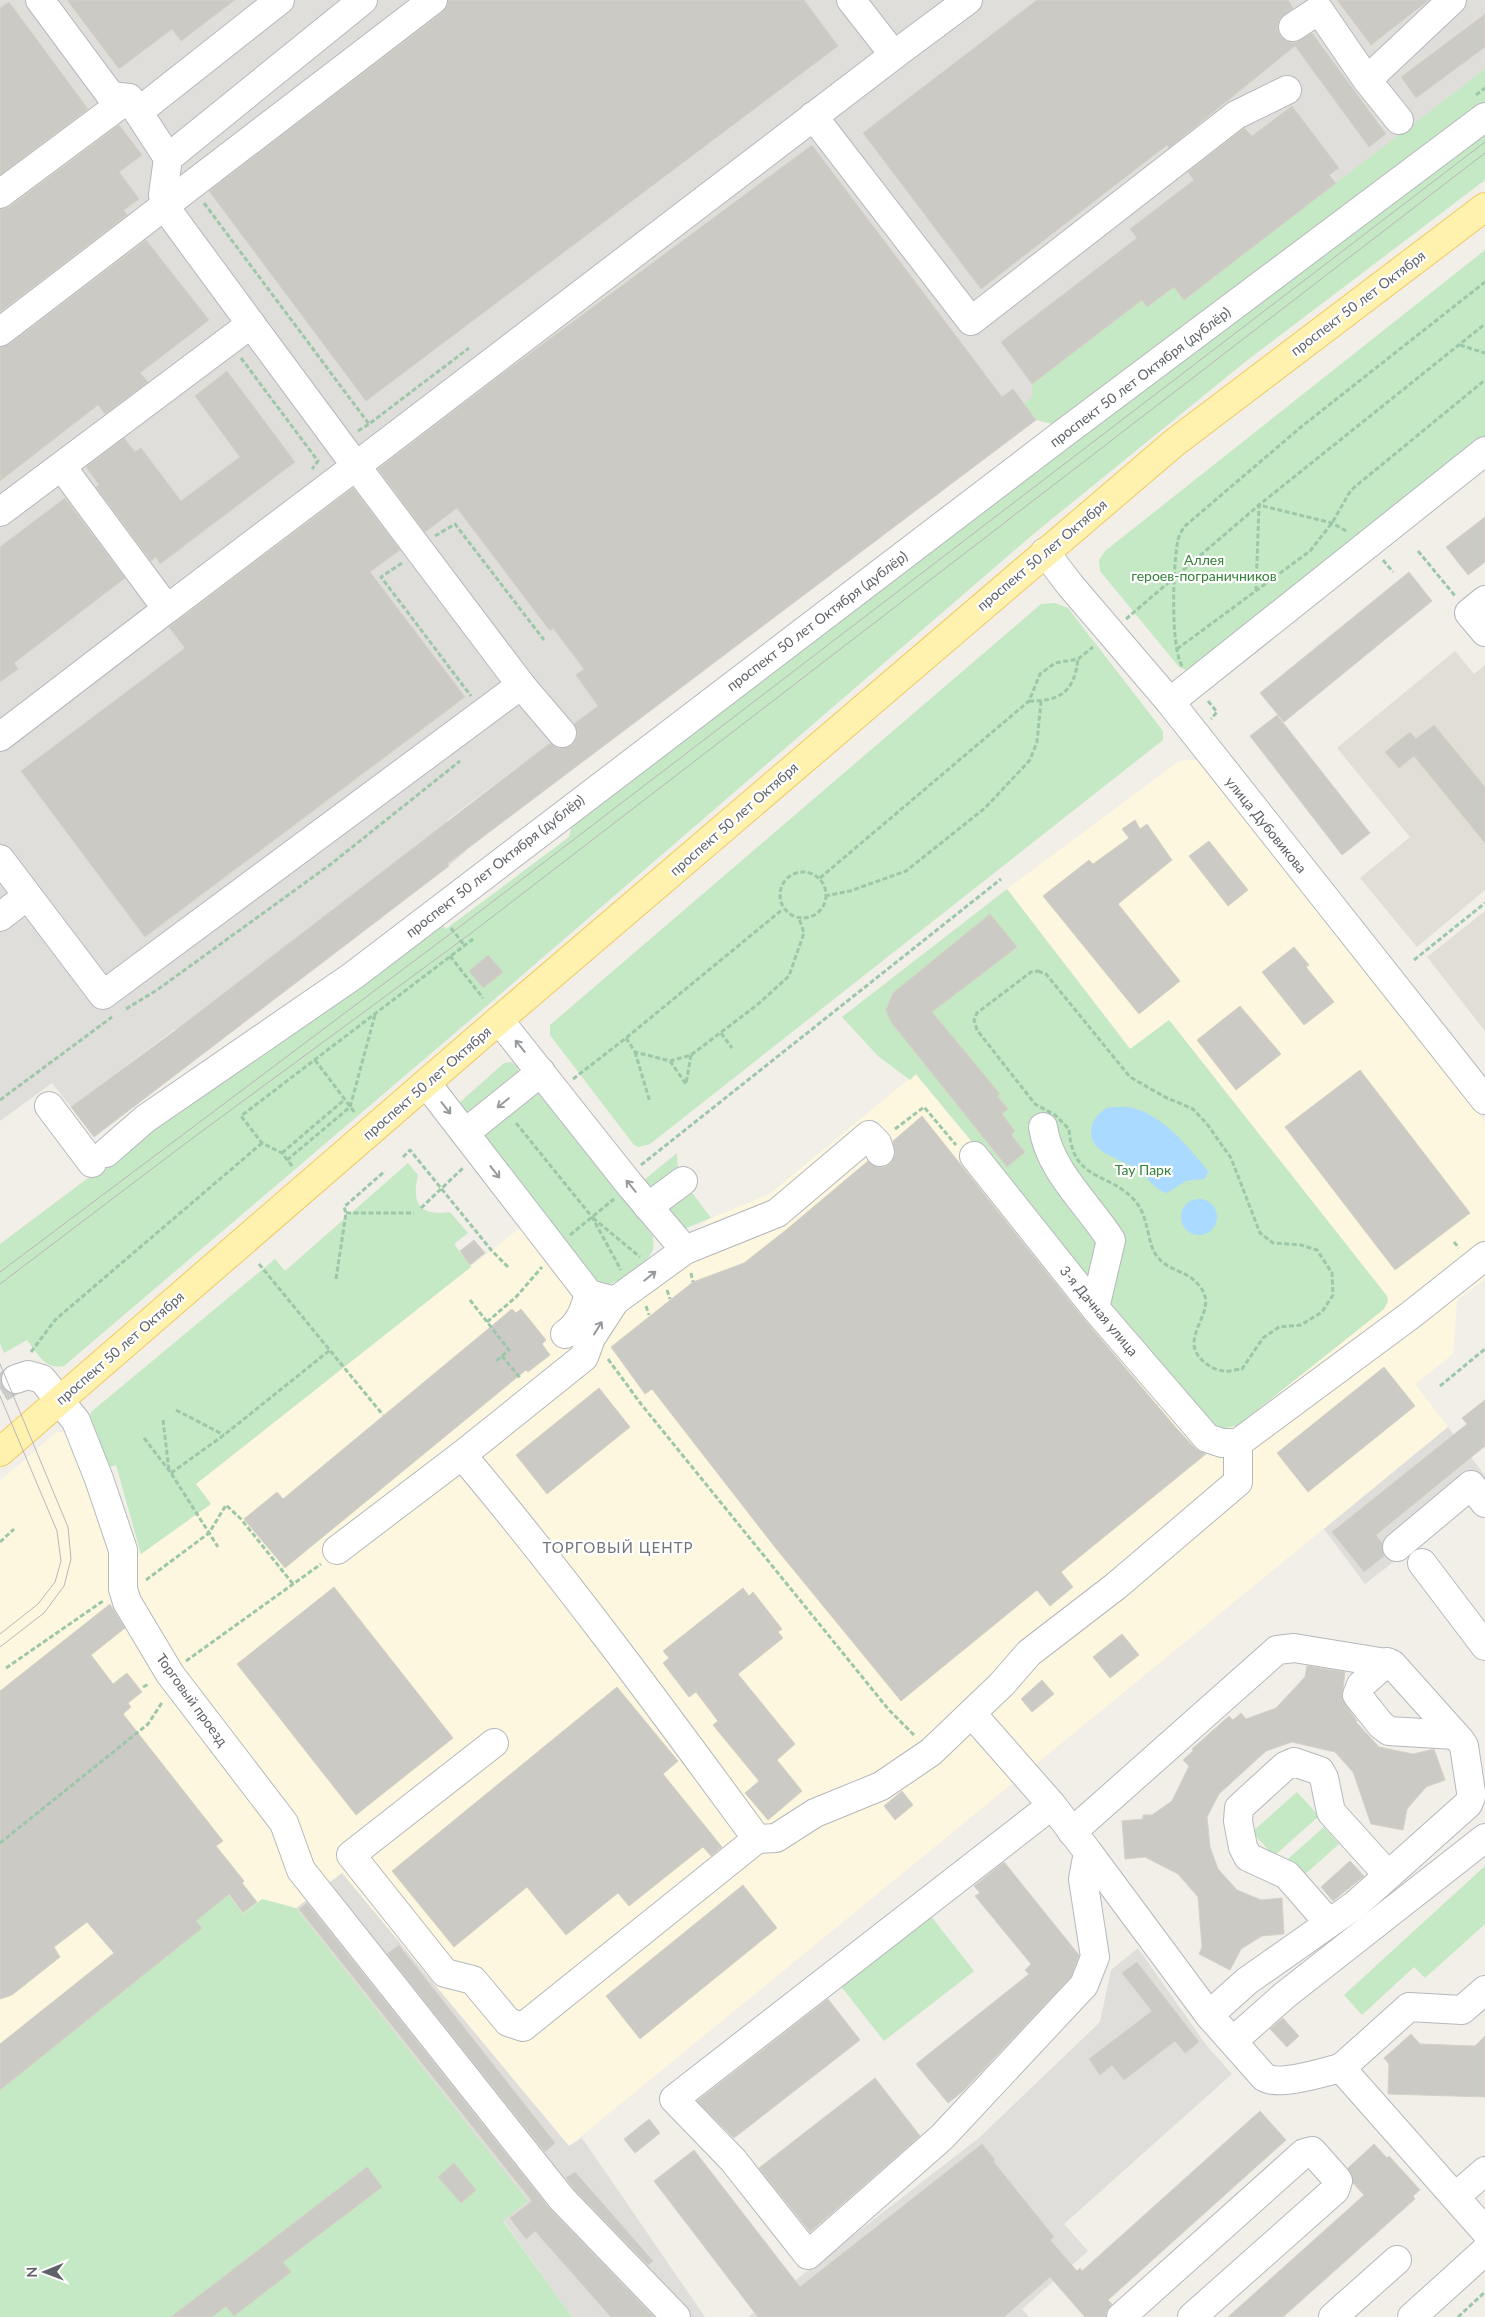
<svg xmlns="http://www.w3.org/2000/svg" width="1485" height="2317" font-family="Lato,sans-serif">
<rect width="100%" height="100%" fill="#f1efe8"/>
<path fill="#fef7e0" d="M1187 760H1197L1485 1122V1279L1457 1300 1453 1354 1415 1384 1448 1427 569 2146 342 1873 296 1908 262 1899 244 1914 0 2044V1481L57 1432H65L74 1438 104 1519 110 1557 141 1554 211 1504 196 1484 521 1227 588 1312 711 1218 770 1194 777 1188 915 1074 1077 1269 1217 1429 1237 1426 1384 1309 1388 1301 1387 1296 1170 1021 1131 1049 1007 889 1178 762Z"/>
<g fill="#e0deda">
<path d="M0 0H1485V69L1184 300 1147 307 1142 301 1036 420 572 770 551 742 446 821 467 850 449 866 427 838 192 1018 214 1046 198 1057 175 1029 71 1107 52 1083 0 1121Z"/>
<path d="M1448 1427 1485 1476V1491L1365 1584 1324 1529Z"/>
<path d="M342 1873 569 2146 582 2138 705 2317H572L503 2220 527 2201 296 1908Z"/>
<path d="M1138 1948 1206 2045 1232 2074 1064 2224 1088 2251 1022 2309 1029 2317H748L980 2137 1100 2022 1111 1970Z"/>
</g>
<g fill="#e1ded6">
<path d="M1455 651 1474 674 1485 665V890L1417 947 1360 878 1410 837 1337 748Z"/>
<path d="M1485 911V1031L1427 957Z"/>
</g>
<g fill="#c5e8c5">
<path d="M1485 69V107L1064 427 1036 420 1024 404 1032 397V384L1142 300 1147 307 1174 287 1184 299Z"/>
<path d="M1485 124V180L1245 362 1031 536 489 1004 64 1366C45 1370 38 1354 27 1340L4 1353 0 1343V1244L112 1160 337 1000 438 921 446 929 569 837 572 825 993 505 1193 346Z"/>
<path d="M1485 250V441L1188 671 1179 667 1100 571 1099 560 1105 551Z"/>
<path d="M1055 603 1068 608 1163 731V740L650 1144 639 1147 634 1145 550 1035V1025L1041 604Z"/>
<path d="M1007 889 1130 1049 1169 1020 1387 1296 1388 1301 1384 1309 1237 1426 1217 1429 1077 1269 916 1074 910 1080 878 1056 842 1017Z"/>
<path d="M512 1062 518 1068V1075L468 1115 459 1103 504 1063Z"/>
<path d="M532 1090 538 1093 653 1236C653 1240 654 1245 653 1249 649 1263 620 1282 606 1285L598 1281 488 1145 483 1134Z"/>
<path d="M677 1153 678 1174 711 1218 684 1229 644 1180Z"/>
<path d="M408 1163 418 1175C411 1203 420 1217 450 1212L468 1233 454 1244 471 1267 196 1484 211 1504 141 1554 116 1465 110 1467 88 1428 91 1412 275 1259 285 1271Z"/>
<path d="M1297 1792 1319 1816 1274 1856 1252 1832Z"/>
<path d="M1324 1827 1339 1844 1303 1876 1288 1859Z"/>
<path d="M230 1863 244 1881 229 1895 243 1914 262 1899 296 1908 528 2201 503 2221 572 2317H0V2044Z"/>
<path d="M1485 1866V1924L1425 1978 1414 1967 1362 2015 1344 1995Z"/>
<path d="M930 1915 974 1971 884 2041 840 1985Z"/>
</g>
<g fill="#aadaff">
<path d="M1109 1107C1115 1108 1122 1106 1128 1107 1162 1113 1188 1147 1209 1172L1204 1179 1186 1181 1167 1193C1154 1190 1148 1177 1137 1169 1126 1162 1107 1156 1098 1148 1084 1134 1093 1114 1109 1107Z"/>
<circle cx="1199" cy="1217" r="18"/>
</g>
<g fill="#cccac5" stroke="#d6d1c6">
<path d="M67 0H235L181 41 172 29 119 69Z"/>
<path d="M448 0H804L838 46 366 401 209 191 443 12 447 6Z"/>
<path d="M1037 0H1288L1293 8 1279 20 1277 28 1280 36 1286 41 1294 43 1312 33 1386 134 1369 147 1295 46 1169 148 1167 145 981 289 863 133Z"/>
<path d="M1337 0H1429L1371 45Z"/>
<path d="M9 2 88 109 0 175V8Z"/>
<path d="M1485 14V47L1416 98 1401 77Z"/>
<path d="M1292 106 1339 168 1329 175 1336 183 1184 300 1174 287 1147 307 1142 300 1032 384 1001 342 1137 238 1130 229 1194 180 1188 172 1244 128 1252 136Z"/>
<path d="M119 125 142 155 119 172 139 199 124 210 127 215 0 312V209L9 207Z"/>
<path d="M812 145 1002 397 1013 389 1036 420 447 864 449 866 94 1137 71 1107 176 1030 550 743 557 748H565L572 745 577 738V731L574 724 598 706 576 675 584 669 553 628 550 631 457 508 425 532 378 469 501 375Z"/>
<path d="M146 240 209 320 140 373 148 382 105 414 98 405 0 481V347L10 344Z"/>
<path d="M227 371 295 462 160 564 156 557 151 561 96 487 99 485 86 467 124 438 135 452 141 448 181 501 240 457 195 396Z"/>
<path d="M353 488 400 550 370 572 465 697 145 937 21 771 185 648 169 627Z"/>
<path d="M65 498 125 578 14 663 18 669 0 682V547Z"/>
<path d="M1485 517V562L1468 575 1446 547Z"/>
<path d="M1409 572 1432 601 1284 722 1260 693Z"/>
<path d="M1277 715 1370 833 1342 855 1250 736Z"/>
<path d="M1434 725 1485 787V843L1414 756 1399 768 1385 752 1410 732 1416 739Z"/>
<path d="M1135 820 1140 829 1147 824 1172 860 1118 904 1180 981 1139 1014 1043 896 1089 860 1093 864 1129 838 1122 829Z"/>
<path d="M1209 841 1248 890 1228 906 1189 856Z"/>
<path d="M990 914 1017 947 932 1012 1000 1094 997 1096 1008 1109 1002 1114 1015 1131 1011 1135 1025 1152 1007 1167 891 1022 886 1010 893 993Z"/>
<path d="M1294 947 1309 965 1306 967 1334 1002 1304 1025 1262 972Z"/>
<path d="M488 955 503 972 483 988 469 971Z"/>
<path d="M1240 1006 1281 1054 1236 1090 1197 1040Z"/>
<path d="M1360 1070 1470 1213 1395 1270 1285 1127Z"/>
<path d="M922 1116 1083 1318 1177 1429 1196 1449 1206 1454 1061 1572 1073 1587 1050 1606 1037 1590 901 1701 774 1546 652 1389 645 1394 611 1347 693 1282 744 1263 786 1230 868 1161 877 1167H885L891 1163 895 1155 893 1141Z"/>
<path d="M474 1240 485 1253 470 1265 460 1251Z"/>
<path d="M512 1309 516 1313 521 1309 546 1340 542 1344 550 1355 528 1372 526 1370 285 1568 244 1519 277 1492 283 1499Z"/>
<path d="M1384 1367 1415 1406 1308 1492 1277 1453Z"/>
<path d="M599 1388 630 1427 547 1494 516 1455Z"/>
<path d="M1485 1400V1446L1376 1535 1382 1543 1384 1556 1364 1572 1332 1532 1467 1424 1462 1418Z"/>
<path d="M334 1587 453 1738 356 1815 237 1664Z"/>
<path d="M743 1588 749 1596 753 1592 782 1629 778 1632 783 1638 738 1674 795 1744 777 1760 802 1791 768 1820 745 1793 759 1781 713 1725 718 1721 696 1692 689 1697 663 1663 669 1658 663 1651Z"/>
<path d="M110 1604 125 1628 91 1655 113 1684 127 1673 142 1692 128 1703 131 1707 123 1714 223 1841 216 1846 244 1881 242 1883 257 1902 243 1913 229 1894 196 1921 202 1928 0 2090V2044L114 1953 87 1922 54 1947 60 1957 12 1995 0 1999V1691Z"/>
<path d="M1122 1634 1139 1655 1110 1678 1093 1657Z"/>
<path d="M1307 1666 1345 1672 1342 1697 1345 1704 1357 1721 1356 1722 1379 1747 1413 1754 1434 1749 1445 1780 1426 1787 1407 1809 1403 1830 1371 1824 1353 1772 1335 1752 1292 1742 1266 1751 1219 1794 1207 1817 1210 1847 1218 1869 1237 1890 1261 1900 1282 1898 1284 1934 1262 1936 1241 1949 1230 1970 1199 1954 1202 1947 1198 1897 1178 1874 1145 1857 1125 1859 1122 1821 1143 1819V1815H1152L1172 1801 1189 1766 1183 1760 1193 1751 1192 1749 1229 1716 1233 1720 1241 1713 1246 1719 1276 1708 1305 1677Z"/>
<path d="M1042 1680 1054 1694 1032 1712 1021 1699Z"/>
<path d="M617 1687 678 1761 663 1774 722 1847 711 1856 703 1847 629 1906 618 1893 566 1935 527 1887 454 1947 392 1871Z"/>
<path d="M902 1791 913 1805 895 1820 884 1806Z"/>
<path d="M1350 1861 1364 1876 1333 1901 1321 1887Z"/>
<path d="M1004 1862 1079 1955 1071 1977 962 2092 948 2103 916 2064 1029 1974 1025 1970 1031 1964 975 1896 980 1893 974 1886Z"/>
<path d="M743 1885 777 1928 640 2039 606 1996Z"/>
<path d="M307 1903 550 2209 654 2317H611L535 2231 526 2239 510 2218 532 2201 299 1909Z"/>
<path d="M399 1945 555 2143 545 2152 387 1954Z"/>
<path d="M1137 1962 1199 2042 1185 2053 1175 2041 1124 2080 1112 2065 1100 2075 1089 2059 1152 2011 1122 1973Z"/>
<path d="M828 1999 860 2040 734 2138 697 2101Z"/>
<path d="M1283 2018 1299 2036 1287 2047 1270 2029Z"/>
<path d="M1411 2034 1420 2044 1475 2046 1485 2036V2097L1388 2094 1389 2064 1384 2058Z"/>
<path d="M875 2078 920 2136 810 2232 759 2168Z"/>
<path d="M1260 2111 1286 2140 1108 2300 1112 2304 1106 2312V2317H1085L1050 2277 1004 2317H758L654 2181 694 2150 800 2287 982 2144 995 2160 993 2161 1054 2237 1050 2240 1077 2271 1080 2268 1082 2271Z"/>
<path d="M649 2119 660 2133 635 2153 624 2139Z"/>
<path d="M1374 2144 1387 2158 1389 2156 1420 2190 1413 2196 1415 2199 1283 2317H1228L1364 2195 1353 2183 1348 2168Z"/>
<path d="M454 2163 476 2190 461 2203 438 2177Z"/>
<path d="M367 2167 382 2187 283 2262 291 2272 234 2316 226 2306 212 2317H171Z"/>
<path d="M575 2172 653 2261 648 2265 574 2189 566 2178Z"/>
</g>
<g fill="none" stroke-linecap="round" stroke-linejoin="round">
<path stroke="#ccccc8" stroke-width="28" stroke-dasharray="28 14" stroke-linecap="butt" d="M0 1389 16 1379"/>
<defs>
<g id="minor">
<path d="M1293 27 1319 10 1367 80"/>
<path d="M894 55 968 0"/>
<path d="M138 112 280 0"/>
<path d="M813 116 971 321 1236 115 1287 90"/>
<path d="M1399 120 1367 80 1452 0"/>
<path d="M168 158 363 0"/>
<path d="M0 194 129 98"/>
<path d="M0 332 433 0"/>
<path d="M0 512 251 324 165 207 163 195 168 158 129 98 111 96 40 0"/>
<path d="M1045 552 1070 585 1170 702 1485 1100"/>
<path d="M1485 600 1469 613 1485 632"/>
<path d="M167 609 356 466 251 324"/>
<path d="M521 685 562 733"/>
<path d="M1170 702 1485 451"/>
<path d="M0 737 167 609 62 467"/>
<path d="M0 859 103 995 521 685 356 466 894 55 851 0"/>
<path d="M0 917 27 896"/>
<path d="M499 1020 630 1185 685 1250"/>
<path d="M427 1084 589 1294 615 1301"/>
<path d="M49 1106 92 1163"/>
<path d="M1043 1127C1049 1170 1088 1204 1111 1240L1095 1308"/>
<path d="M465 1133 541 1072"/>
<path d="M106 1153 145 1119 354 975 1056 439 1485 117"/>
<path d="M974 1156 1095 1308 1207 1438 1222 1443H1238"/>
<path d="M648 1207 683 1181"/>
<path d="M565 1334C580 1324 584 1310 589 1294"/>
<path d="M16 1379 28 1375 42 1379 76 1421 99 1479 123 1550V1589L127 1602 170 1674 284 1823 301 1870 562 2199 676 2317"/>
<path d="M1238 1443 1412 1314 1485 1256"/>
<path d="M462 1455 584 1357 591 1338 615 1301 685 1250 777 1213 869 1135 877 1143 880 1152"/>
<path d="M1397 1547 1471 1485 1485 1503"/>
<path d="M337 1550 462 1455C566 1579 661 1708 757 1839L776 1838 815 1813 881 1786 931 1752 1002 1684 1029 1653 1116 1586 1238 1482V1443"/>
<path d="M1422 1563 1485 1646"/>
<path d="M1387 1662 1361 1685 1357 1695 1381 1725 1389 1731 1455 1735"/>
<path d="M972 1714 1052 1805 1088 1852 1083 1879 1095 1957 1084 1985 942 2137 808 2255 733 2160 674 2099 1052 1805"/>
<path d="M494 1743 351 1855 445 1973 473 1980 508 2022 523 2027 757 1839"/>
<path d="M1072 1832 1277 1650 1294 1648 1392 1664 1460 1740 1464 1746 1471 1792V1797L1468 1804 1355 1905 1247 1981 1209 2015"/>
<path d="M1088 1852 1209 2015 1264 2077C1279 2087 1323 2072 1341 2068L1485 2231"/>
<path d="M1329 1923 1287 1875 1248 1857 1243 1847 1238 1821 1239 1808 1285 1766 1294 1762 1320 1771 1324 1778 1331 1812 1388 1875"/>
<path d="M1233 2041 1285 1995 1485 1838"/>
<path d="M1341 2068 1409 2007 1462 2010 1485 1990"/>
<path d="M1455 2197 1485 2171"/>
<path d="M1121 2317 1304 2153 1312 2151 1336 2178 1338 2181 1335 2190 1192 2317"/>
<path d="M1333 2317 1397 2260"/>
<path d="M1412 2317 1485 2251"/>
</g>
<path id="major" d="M0 1452 499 1020 1174 443 1485 207"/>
</defs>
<use href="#minor" stroke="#b5b8bc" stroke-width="30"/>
<use href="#major" stroke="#f2c960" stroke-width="30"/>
<g stroke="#9cc7a9" stroke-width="3" stroke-dasharray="5 2.5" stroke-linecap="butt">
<path d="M1476 95 1485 88"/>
<path d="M204 203 369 424 469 348"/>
<path d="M1460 345 1485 353"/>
<path d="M241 358 318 461 312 469"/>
<path d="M358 431 369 424"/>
<path d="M435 536 455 524 544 640"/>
<path d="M1418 551 1456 597"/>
<path d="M1383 560 1393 572"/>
<path d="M402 563 381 577 471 696"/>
<path d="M1256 591 1259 505 1332 523 1348 532"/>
<path d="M1126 619 1259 505 1485 324"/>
<path d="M1177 649 1310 551 1332 523 1351 490 1485 380"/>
<path d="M1182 666C1170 645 1173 564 1178 540 1179 535 1182 530 1185 526L1301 427 1485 282"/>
<path d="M1029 701C1061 701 1074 692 1078 659"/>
<path d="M1208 701 1217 712 1211 719"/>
<circle cx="803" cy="895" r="23"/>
<path d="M820 878 1029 701 1040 674 1055 663 1078 659 1093 647"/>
<path d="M825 896 850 891 906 871 985 808 1030 760 1037 742 1041 701"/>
<path d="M451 928 464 945"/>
<path d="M450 956 483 998"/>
<path d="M1414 960 1485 903"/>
<path d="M1038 971 1046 974 1130 1077 1165 1097 1193 1109 1207 1124 1231 1158 1260 1233 1273 1243 1301 1245 1317 1250 1332 1273 1333 1295 1322 1312 1301 1325 1279 1327 1263 1338 1242 1369C1237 1369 1229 1372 1224 1371 1210 1370 1193 1356 1194 1342 1196 1319 1218 1304 1196 1282 1186 1271 1166 1270 1156 1255 1147 1242 1149 1218 1136 1202 1109 1170 1073 1184 1069 1129L1055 1115 1035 1104 977 1030 974 1020 977 1013 1031 972Z"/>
<path d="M126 1009 157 990 331 864 460 761"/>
<path d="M721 1033 732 1048"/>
<path d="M626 1038 635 1052 670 1061 691 1055 757 1005 789 976 804 933 799 918"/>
<path d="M635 1052 650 1102"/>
<path d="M315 1060 355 1113"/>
<path d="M670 1061 686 1084 691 1055"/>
<path d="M573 1079 626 1038 783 909"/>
<path d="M0 1100 112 1017"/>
<path d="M516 1123 592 1217 621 1270"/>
<path d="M895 1129 924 1107 956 1145"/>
<path d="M282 1153 344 1100"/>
<path d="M403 1157 410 1150 492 1251 509 1268"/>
<path d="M287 1160 350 1107 375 1015"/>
<path d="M641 1165 1001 879"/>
<path d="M292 1166 282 1153 262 1143 241 1116 473 939"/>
<path d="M421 1208 463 1168"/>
<path d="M346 1213H414"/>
<path d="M593 1218 640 1257"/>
<path d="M570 1235 614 1199"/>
<path d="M1454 1242 1459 1248"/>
<path d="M259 1264 383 1415"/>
<path d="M691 1273 693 1282"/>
<path d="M336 1279 346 1213 344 1207 385 1171"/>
<path d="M667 1290 670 1299"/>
<path d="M470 1300 509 1350 495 1362"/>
<path d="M646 1306 649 1315"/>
<path d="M487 1322 516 1297 542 1267"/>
<path d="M31 1352 55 1320 262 1143"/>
<path d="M502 1356 521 1379"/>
<path d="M608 1359 641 1404 889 1710 915 1736"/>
<path d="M1440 1386 1485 1349"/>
<path d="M176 1410 224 1435"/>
<path d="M163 1420 169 1470"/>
<path d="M144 1438 171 1473 218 1547"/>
<path d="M171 1473 224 1435 330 1350"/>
<path d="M0 1542 14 1529"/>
<path d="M146 1580 209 1533 226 1505 241 1519 293 1584"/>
<path d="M186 1661 321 1564"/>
<path d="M6 1668 103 1601"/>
<path d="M143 1687 149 1684"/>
<path d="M0 1843 148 1724 163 1701"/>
<path d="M1458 2317 1485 2292"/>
</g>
<use href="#minor" stroke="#fff" stroke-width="28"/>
<use href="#major" stroke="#fff2af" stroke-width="28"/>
<g stroke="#b6b7b8" stroke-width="1">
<path d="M0 1272 466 922 1485 142"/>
<path d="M0 1284 190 1140 470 934 1485 153"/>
<path d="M0 1364 68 1527 71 1559 64 1586 44 1613 0 1647"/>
<path d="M0 1396 57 1531 61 1561 55 1582 38 1604 0 1634"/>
</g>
</g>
<defs><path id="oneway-shaft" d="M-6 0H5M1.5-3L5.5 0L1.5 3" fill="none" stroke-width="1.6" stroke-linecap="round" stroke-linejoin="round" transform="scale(1.25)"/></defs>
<g stroke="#979a9d">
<use href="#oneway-shaft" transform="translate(520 1046) rotate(-129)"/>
<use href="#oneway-shaft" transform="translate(503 1103) rotate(141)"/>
<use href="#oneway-shaft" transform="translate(446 1108) rotate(52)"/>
<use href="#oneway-shaft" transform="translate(495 1172) rotate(52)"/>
<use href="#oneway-shaft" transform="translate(631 1186) rotate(-129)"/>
<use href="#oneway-shaft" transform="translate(650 1276) rotate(-39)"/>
<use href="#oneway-shaft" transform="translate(598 1328) rotate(-58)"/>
</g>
<g text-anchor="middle" stroke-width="4.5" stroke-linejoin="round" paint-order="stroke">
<g font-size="14" fill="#5f6368" stroke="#fff">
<text transform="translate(1358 303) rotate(-37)" y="5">проспект 50 лет Октября</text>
<text transform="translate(1140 377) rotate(-37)" y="5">проспект 50 лет Октября (дублёр)</text>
<text transform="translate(1042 555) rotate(-40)" y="5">проспект 50 лет Октября</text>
<text transform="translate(817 621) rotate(-37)" y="5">проспект 50 лет Октября (дублёр)</text>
<text transform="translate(734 819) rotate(-41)" y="5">проспект 50 лет Октября</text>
<text transform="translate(1266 825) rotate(51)" y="5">улица Дубовикова</text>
<text transform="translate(495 866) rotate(-38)" y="5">проспект 50 лет Октября (дублёр)</text>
<text transform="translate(427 1083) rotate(-41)" y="5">проспект 50 лет Октября</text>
<text transform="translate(1099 1311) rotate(50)" y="5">3-я Дачная улица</text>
<text transform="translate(120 1348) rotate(-41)" y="5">проспект 50 лет Октября</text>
<text transform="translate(192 1700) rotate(54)" y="5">Торговый проезд</text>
</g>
<g font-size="14" fill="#348238" stroke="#fff">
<text x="1204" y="565">Аллея<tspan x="1204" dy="16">героев-пограничников</tspan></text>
<text x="1143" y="1175">Тау Парк</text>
</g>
<g font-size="15" letter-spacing="1" fill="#70757a" stroke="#fff">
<text x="618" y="1553">ТОРГОВЫЙ ЦЕНТР</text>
</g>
</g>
<g transform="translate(45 2272) rotate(269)" stroke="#ffffff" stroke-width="4" paint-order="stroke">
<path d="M0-4L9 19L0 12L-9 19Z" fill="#5f6368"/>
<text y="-8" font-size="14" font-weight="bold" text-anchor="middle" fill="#5f6368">N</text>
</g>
</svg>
